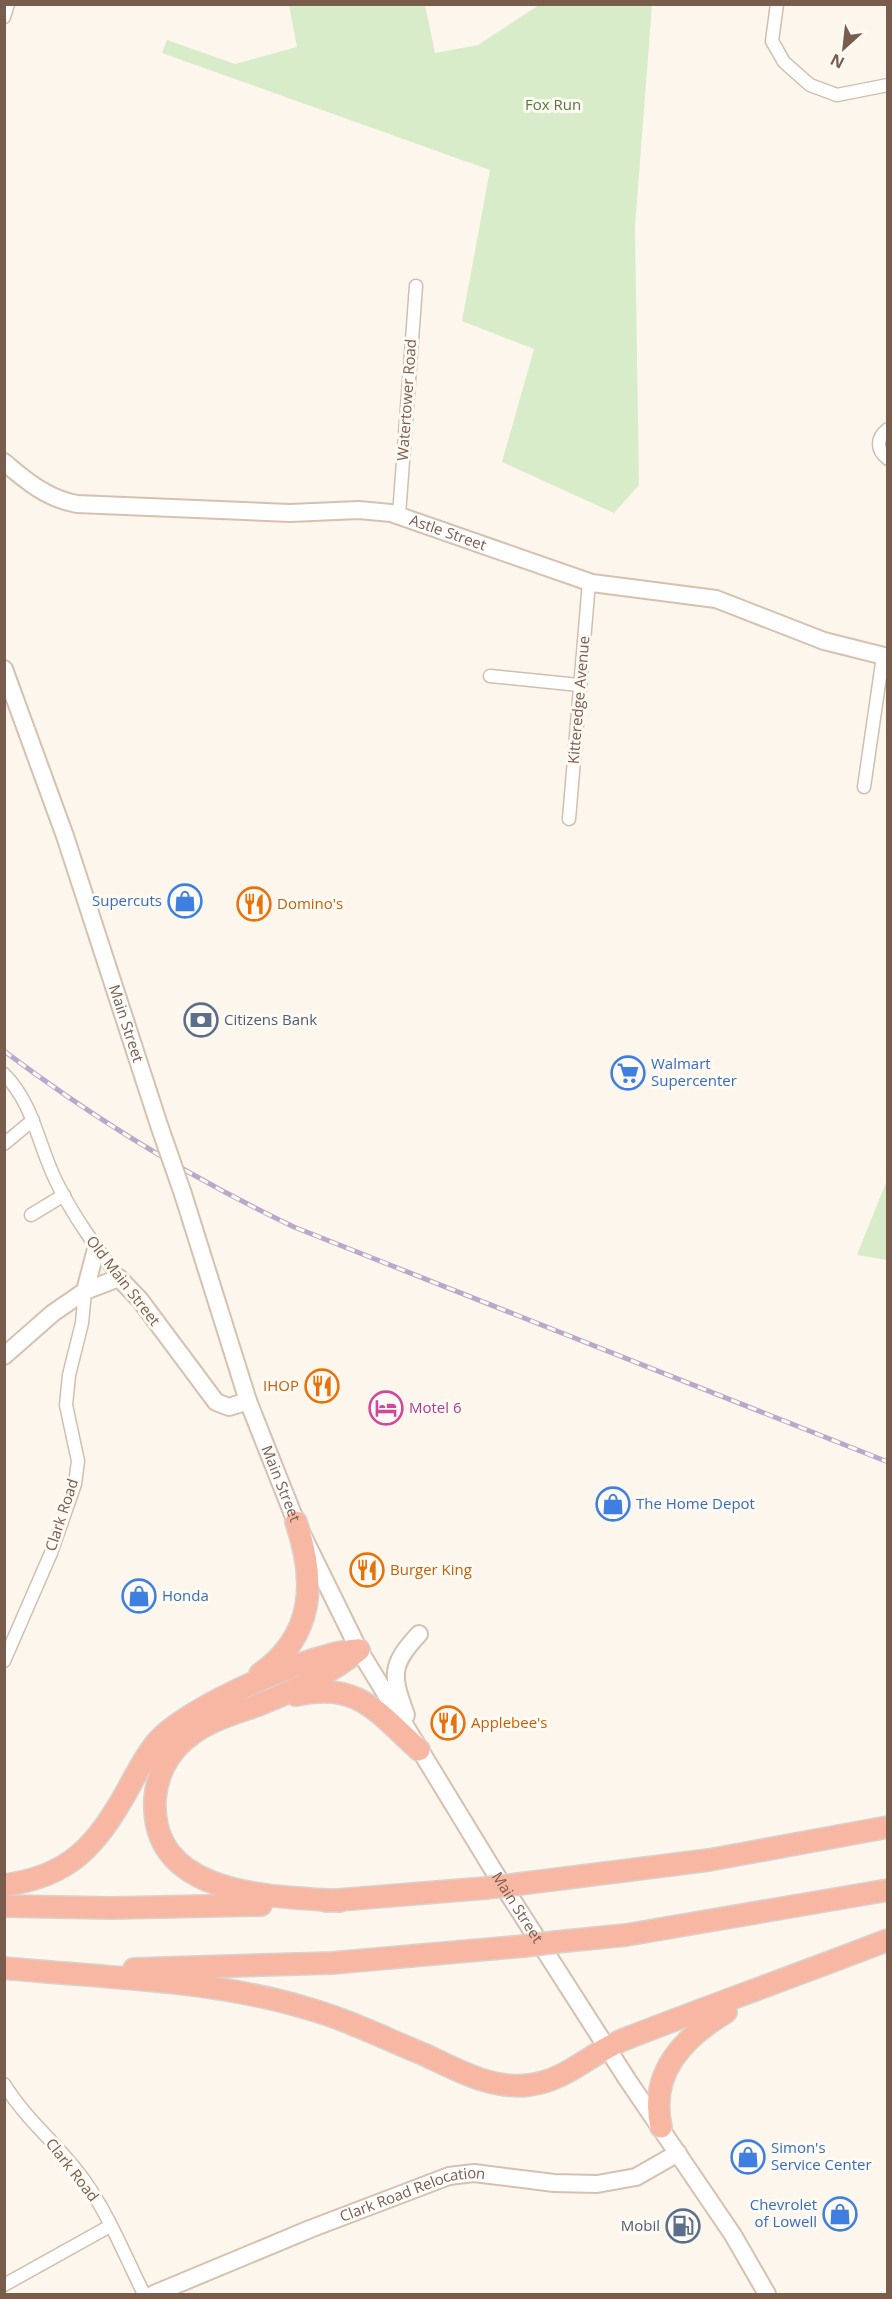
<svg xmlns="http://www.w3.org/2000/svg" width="892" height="2299" font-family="'Open Sans',sans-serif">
<rect width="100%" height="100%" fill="#fdf6ec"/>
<g fill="#d8ecc9">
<path d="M289 5H425L435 53 478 45 539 5H652L635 227 639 485 614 513 502 462 534 349 462 321 490 170 162 53 167 40 235 64 297 47Z"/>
<path d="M887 1180V1260L857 1255Z"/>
</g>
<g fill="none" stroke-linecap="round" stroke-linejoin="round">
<defs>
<g id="street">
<path d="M777 4 772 41 784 62 810 85 837 95 888 85"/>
<path d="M4 17 8 4"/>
<path d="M888 429C876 438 876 450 888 459"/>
<path d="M399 515 416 286"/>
<path d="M490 676 579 685"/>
<path d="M864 787 883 656"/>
<path d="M569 819 589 582"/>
<path d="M4 1074C34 1104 38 1145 56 1181 73 1216 96 1247 119 1278"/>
<path d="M4 1144 33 1120"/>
<path d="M31 1215 64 1195"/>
<path d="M4 1661 51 1553 75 1484 78 1461 66 1405 69 1375 82 1323 85 1291"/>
<path d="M4 2084C26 2120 60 2146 84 2180 109 2215 125 2256 144 2294"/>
<path d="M4 2285 110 2226"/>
</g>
<g id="secondary">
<path id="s1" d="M4 462C26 481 48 499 77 504L290 513 359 510 391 513 592 583 716 599 824 641 888 657"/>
<path id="s2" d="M4 669 65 836 160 1128"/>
<path id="s3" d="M183 1194 248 1401 296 1522 359 1650 495 1873 627 2079 733 2235 767 2294"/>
<path d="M85 1291 96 1249"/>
<path d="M4 1356 53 1313 85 1291 119 1278 140 1300 216 1402 229 1407 248 1401"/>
<path d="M406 1715C392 1676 389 1666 419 1634"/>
<path id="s4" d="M154 2294 310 2229 449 2176 474 2173 554 2183 597 2184 636 2177 678 2153"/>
</g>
<g id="highway">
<path d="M260 1674C315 1635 316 1581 296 1522"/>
<path d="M296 1695C358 1681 377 1712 419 1750"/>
<path d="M519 1884 709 1860 888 1827"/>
<path d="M4 1885C70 1877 98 1844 128 1789 137 1773 145 1756 157 1742 186 1707 313 1652 358 1650"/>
<path d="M326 1901 486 1888"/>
<path d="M340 1901C273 1896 150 1898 155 1799 157 1773 170 1749 192 1734 212 1719 240 1712 263 1703 296 1690 331 1673 359 1650"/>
<path d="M4 1906 111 1908 261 1905"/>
<path d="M556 1942 626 1935 888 1890"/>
<path d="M4 1968C104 1978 209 1979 306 2008 346 2019 384 2038 423 2054 456 2069 491 2090 529 2085 566 2081 592 2052 625 2039 712 2005 800 1974 888 1940"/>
<path d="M134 1969 332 1963 524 1946"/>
<path d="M661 2127C649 2073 683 2038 726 2012"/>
</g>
</defs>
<use href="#street" stroke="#d1beb0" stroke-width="15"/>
<use href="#secondary" stroke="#d6c0b0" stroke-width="20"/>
<use href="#highway" stroke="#dad1cd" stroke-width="24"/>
<use href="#street" stroke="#fff" stroke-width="12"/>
<use href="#secondary" stroke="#fff" stroke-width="16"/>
<use href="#highway" stroke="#f7b7a3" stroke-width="21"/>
<defs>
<path id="rail" d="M4 1051C96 1120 191 1178 294 1227L888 1462"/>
</defs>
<use href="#rail" stroke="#b9a8c9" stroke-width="5"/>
<use href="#rail" stroke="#fffaf3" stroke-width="3" stroke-dasharray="9" stroke-linecap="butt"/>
<defs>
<path id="secondary-bridge" d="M160 1128 183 1194"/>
<g id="highway-bridge">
<path d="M486 1888 519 1884"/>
<path d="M524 1946 556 1942"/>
</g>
</defs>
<use href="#secondary-bridge" stroke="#d6c0b0" stroke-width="20" stroke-linecap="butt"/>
<use href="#highway-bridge" stroke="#dad1cd" stroke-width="24" stroke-linecap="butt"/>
<use href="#secondary-bridge" stroke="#fff" stroke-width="16"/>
<use href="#highway-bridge" stroke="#f7b7a3" stroke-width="21"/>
</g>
<defs>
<symbol id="shop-ring" viewBox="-11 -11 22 22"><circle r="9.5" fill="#fffaf3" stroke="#3f7fe0" stroke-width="1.5"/><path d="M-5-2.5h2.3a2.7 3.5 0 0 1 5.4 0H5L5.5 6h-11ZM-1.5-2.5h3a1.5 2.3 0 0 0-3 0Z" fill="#3f7fe0"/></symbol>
<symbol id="restaurant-ring" viewBox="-11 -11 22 22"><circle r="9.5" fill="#fffaf3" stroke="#e8710a" stroke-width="1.5"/><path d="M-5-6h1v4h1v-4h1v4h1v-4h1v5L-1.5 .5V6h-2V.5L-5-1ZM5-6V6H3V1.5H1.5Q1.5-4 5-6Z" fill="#e8710a"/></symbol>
<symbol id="bank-ring" viewBox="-11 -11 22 22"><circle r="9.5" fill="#fffaf3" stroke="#5c6f8a" stroke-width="1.5"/><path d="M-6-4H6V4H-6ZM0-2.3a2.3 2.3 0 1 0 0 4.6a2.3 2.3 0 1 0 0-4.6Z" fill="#5c6f8a"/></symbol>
<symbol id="supermarket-ring" viewBox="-11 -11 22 22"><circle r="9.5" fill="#fffaf3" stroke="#3f7fe0" stroke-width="1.5"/><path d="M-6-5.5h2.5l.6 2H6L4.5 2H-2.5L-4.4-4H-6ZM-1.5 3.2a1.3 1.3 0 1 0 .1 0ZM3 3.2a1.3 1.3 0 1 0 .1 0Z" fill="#3f7fe0"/></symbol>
<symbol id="hotel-ring" viewBox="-11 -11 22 22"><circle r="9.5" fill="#fffaf3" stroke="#d1479c" stroke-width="1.5"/><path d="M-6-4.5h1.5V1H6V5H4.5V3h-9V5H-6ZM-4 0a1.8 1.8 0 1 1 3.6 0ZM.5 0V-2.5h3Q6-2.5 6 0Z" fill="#d1479c"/></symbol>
<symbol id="fuel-ring" viewBox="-11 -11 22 22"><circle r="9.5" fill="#fffaf3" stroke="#5c6f8a" stroke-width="1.5"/><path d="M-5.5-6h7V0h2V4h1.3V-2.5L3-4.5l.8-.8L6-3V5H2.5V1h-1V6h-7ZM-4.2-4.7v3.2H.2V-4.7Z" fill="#5c6f8a"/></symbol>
</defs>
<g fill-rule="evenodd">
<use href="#shop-ring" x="166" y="882" width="38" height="38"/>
<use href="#restaurant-ring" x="235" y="885" width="38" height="38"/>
<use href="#bank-ring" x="182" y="1001" width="38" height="38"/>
<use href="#supermarket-ring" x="609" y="1054" width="38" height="38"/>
<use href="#restaurant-ring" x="303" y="1367" width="38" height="38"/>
<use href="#hotel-ring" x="367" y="1389" width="38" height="38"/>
<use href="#shop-ring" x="594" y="1485" width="38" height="38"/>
<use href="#restaurant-ring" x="348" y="1551" width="38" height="38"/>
<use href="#shop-ring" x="120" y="1577" width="38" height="38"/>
<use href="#restaurant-ring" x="429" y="1704" width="38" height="38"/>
<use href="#shop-ring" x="729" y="2138" width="38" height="38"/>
<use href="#shop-ring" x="821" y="2195" width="38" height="38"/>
<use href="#fuel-ring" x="664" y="2207" width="38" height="38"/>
</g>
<g text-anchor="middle" stroke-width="6" stroke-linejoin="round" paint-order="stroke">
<g font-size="15" fill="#537a41" stroke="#fffaf3">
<text x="553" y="110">Fox Run</text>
</g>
<g font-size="15" fill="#7a5c4d" stroke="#fffaf3">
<text transform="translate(407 400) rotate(-86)" y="5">Watertower Road</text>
<text dy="5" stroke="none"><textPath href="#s1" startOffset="460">Astle Street</textPath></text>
<text transform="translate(579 700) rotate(-85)" y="5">Kitteredge Avenue</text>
<text dy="5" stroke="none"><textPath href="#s2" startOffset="375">Main Street</textPath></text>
<text transform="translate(123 1281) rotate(52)" y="5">Old Main Street</text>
<text dy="5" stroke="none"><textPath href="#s3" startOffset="306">Main Street</textPath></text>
<text transform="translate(62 1515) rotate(-72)" y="5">Clark Road</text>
<text dy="5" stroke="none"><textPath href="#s3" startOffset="792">Main Street</textPath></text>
<text transform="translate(72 2170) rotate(52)" y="5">Clark Road</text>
<text dy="5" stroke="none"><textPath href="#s4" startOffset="278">Clark Road Relocation</textPath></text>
</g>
<g font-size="15" fill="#366cbe" stroke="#fffaf3" text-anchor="start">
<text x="162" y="906" text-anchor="end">Supercuts</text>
<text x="651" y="1069">Walmart<tspan x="651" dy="17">Supercenter</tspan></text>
<text x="636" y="1509">The Home Depot</text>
<text x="162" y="1601">Honda</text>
<text x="771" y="2153">Simon's<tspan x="771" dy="17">Service Center</tspan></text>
<text x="817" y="2210" text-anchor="end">Chevrolet<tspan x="817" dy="17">of Lowell</tspan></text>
</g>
<g font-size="15" fill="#c56008" stroke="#fffaf3" text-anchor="start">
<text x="277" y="909">Domino's</text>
<text x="299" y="1391" text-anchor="end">IHOP</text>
<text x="390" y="1575">Burger King</text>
<text x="471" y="1728">Applebee's</text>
</g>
<g font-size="15" fill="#4e5e75" stroke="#fffaf3" text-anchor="start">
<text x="224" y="1025">Citizens Bank</text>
<text x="660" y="2231" text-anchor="end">Mobil</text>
</g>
<g font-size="15" fill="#b23c85" stroke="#fffaf3" text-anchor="start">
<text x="409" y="1413">Motel 6</text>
</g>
</g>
<rect width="892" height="2299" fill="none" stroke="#7a5c4d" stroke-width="12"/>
<g transform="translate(844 48) rotate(207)" stroke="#fffaf3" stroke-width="4.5" paint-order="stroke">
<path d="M0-4.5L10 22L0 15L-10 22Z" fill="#7a5c4d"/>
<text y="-9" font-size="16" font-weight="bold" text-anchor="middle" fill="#7a5c4d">N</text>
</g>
</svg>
